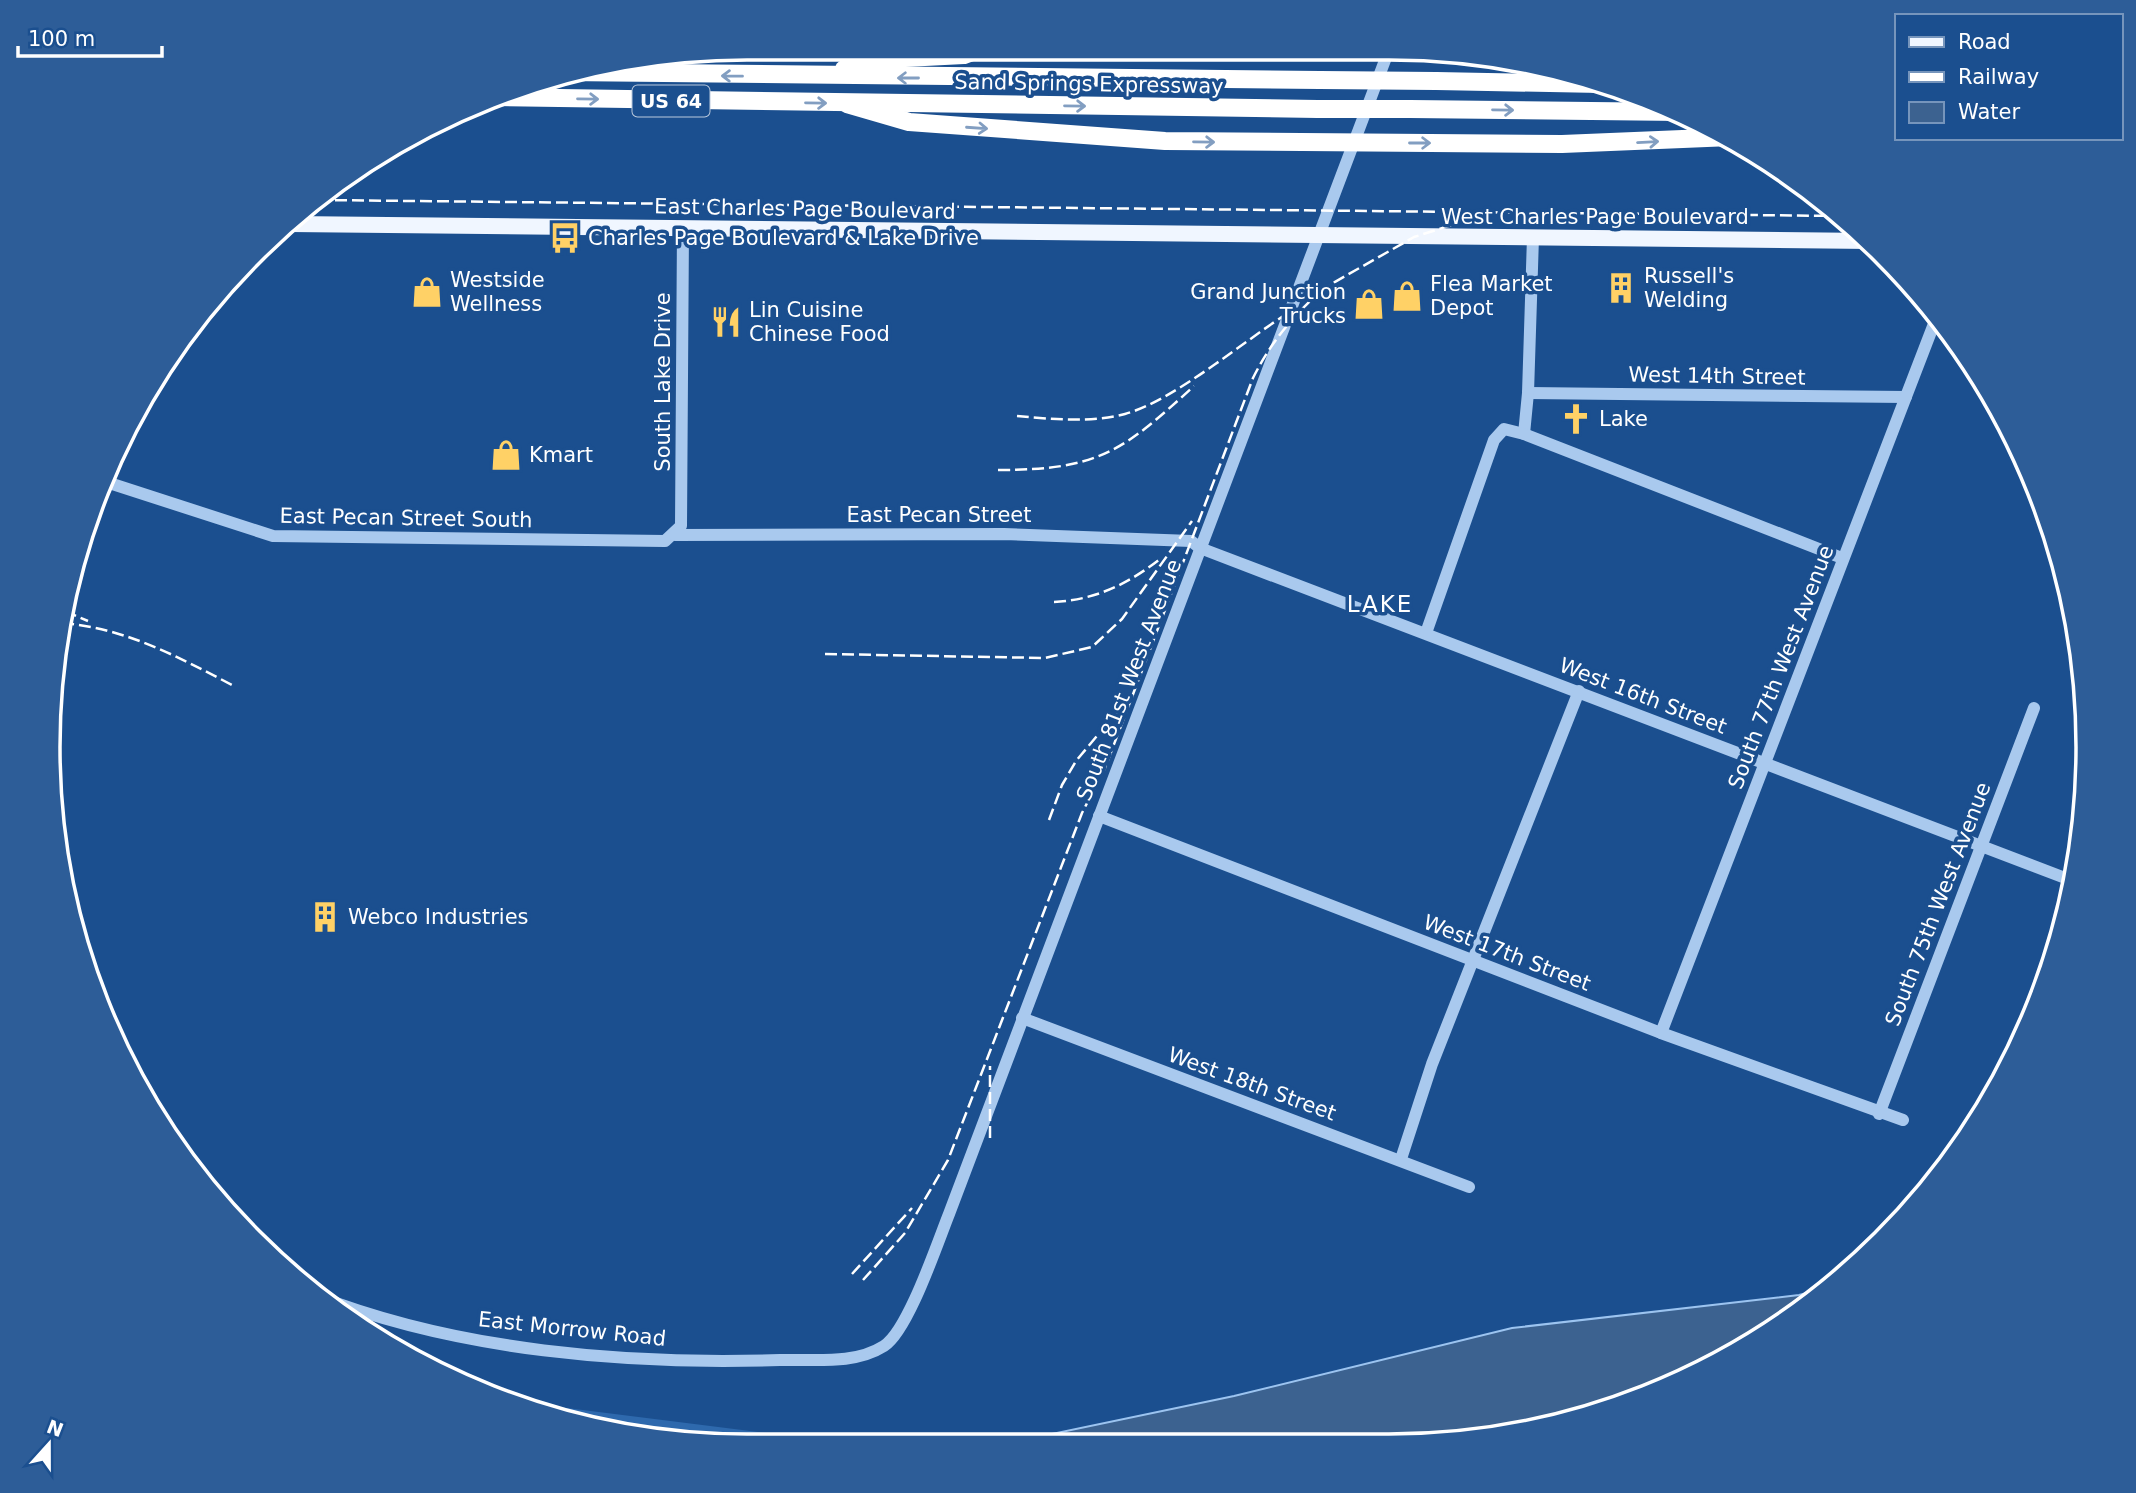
<svg xmlns="http://www.w3.org/2000/svg" width="2136" height="1493" font-family="'DejaVu Sans',sans-serif">
<rect width="100%" height="100%" fill="#1b4f8f"/>
<path fill="#2e69ad" d="M511 1401 847 1443 701 1444 566 1422Z"/>
<path fill="#3c6290" stroke="#9cc4f0" stroke-width="2" d="M1826 1288 1698 1374 1614 1409 1481 1440 1014 1442 1234 1396 1512 1328 1799 1295Z"/>
<g fill="none" stroke-linecap="round" stroke-linejoin="round">
<g stroke="#a9c9ee" stroke-width="12">
<path d="M1528 393 1906 397"/>
<path d="M1524 434 1528 393 1533 237"/>
<path d="M100 480 273 536 665 541 681 526 683 228"/>
<path d="M675 535 1004 534 1191 541 1200 548 2073 881"/>
<path d="M1426 633 1494 440 1504 429 1524 434 1842 558"/>
<path d="M1099 816 1661 1033 1903 1120"/>
<path d="M1022 1018 1469 1187"/>
<path d="M1661 1033 1937 316"/>
<path d="M1879 1114 2034 708"/>
<path d="M1401 1159 1432 1064 1579 691"/>
<path d="M315 1295C458 1351 627 1365 780 1360 815 1359 854 1365 884 1346 908 1331 937 1244 949 1214L1390 47"/>
</g>
<path stroke="#f0f6ff" stroke-width="16" d="M290 224 1871 241"/>
<g stroke="#fff" stroke-width="18">
<path d="M844 69 905 58 964 55 985 47"/>
<path d="M563 72 1320 80"/>
<path d="M1436 81 1601 84"/>
<path d="M496 97 1318 109"/>
<path d="M847 104 909 122 1165 141 1562 144 1731 137"/>
<path d="M1410 109 1681 112"/>
</g>
<g stroke="#fff" stroke-width="2.5" stroke-dasharray="12 5" stroke-linecap="butt">
<path d="M318 200 1844 216"/>
<path d="M1319 291 1414 237 1474 218"/>
<path d="M1017 416C1051 419 1092 423 1125 414 1175 400 1245 340 1291 311"/>
<path d="M998 470C1098 470 1122 452 1194 386"/>
<path d="M1054 602C1095 600 1128 584 1160 559"/>
<path d="M65 611 88 621"/>
<path d="M62 623C126 628 178 657 234 686"/>
<path d="M825 654 1045 658 1092 647 1122 619 1192 521"/>
<path d="M1049 820 1062 785 1076 761 1122 706"/>
<path d="M990 1138V1066"/>
<path d="M852 1274 912 1208"/>
<path d="M863 1280 905 1233 948 1160 1082 813 1105 768 1253 378C1272 340 1294 315 1325 287"/>
</g>
<g stroke="#fff" stroke-width="18">
<path d="M1320 80 1436 81"/>
<path d="M1318 109H1410"/>
</g>
</g>
<defs><path id="oneway-shaft" d="M-6 0H5M1.5-3L5.5 0L1.5 3" fill="none" stroke-width="1.6" stroke-linecap="round" stroke-linejoin="round" transform="scale(1.75)"/></defs>
<g stroke="#829ec1">
<use href="#oneway-shaft" transform="translate(732 76) rotate(-179)"/>
<use href="#oneway-shaft" transform="translate(908 78) rotate(-180)"/>
<use href="#oneway-shaft" transform="translate(588 99) rotate(1)"/>
<use href="#oneway-shaft" transform="translate(816 103) rotate(1)"/>
<use href="#oneway-shaft" transform="translate(1075 106) rotate(1)"/>
<use href="#oneway-shaft" transform="translate(1503 110) rotate(1)"/>
<use href="#oneway-shaft" transform="translate(977 128) rotate(4)"/>
<use href="#oneway-shaft" transform="translate(1204 142) rotate(1)"/>
<use href="#oneway-shaft" transform="translate(1648 142) rotate(-3)"/>
<use href="#oneway-shaft" transform="translate(1420 143)"/>
</g>
<defs>
<symbol id="bus-bare" viewBox="-9 -9 18 18"><path d="M-5-6H5V4H4V6H2V4H-2V6H-4V4H-5ZM-3.5-4V0h7V-4ZM-3.5 1.2v1.5H-2V1.2ZM2 1.2v1.5H3.5V1.2Z" fill="#ffd166" stroke="#1b4f8f" stroke-width="2.5" paint-order="stroke"/></symbol>
<symbol id="building-bare" viewBox="-9 -9 18 18"><path d="M-4-6H4V6H1V3H-1V6H-4ZM-2.5-4.3h1.7v1.8h-1.7ZM.8-4.3h1.7v1.8H.8ZM-2.5-1h1.7V.8h-1.7ZM.8-1h1.7V.8H.8Z" fill="#ffd166" stroke="#1b4f8f" stroke-width="2.5" paint-order="stroke"/></symbol>
<symbol id="shop-bare" viewBox="-9 -9 18 18"><path d="M-5-2.5h2.3a2.7 3.5 0 0 1 5.4 0H5L5.5 6h-11ZM-1.5-2.5h3a1.5 2.3 0 0 0-3 0Z" fill="#ffd166" stroke="#1b4f8f" stroke-width="2.5" paint-order="stroke"/></symbol>
<symbol id="restaurant-bare" viewBox="-9 -9 18 18"><path d="M-5-6h1v4h1v-4h1v4h1v-4h1v5L-1.5 .5V6h-2V.5L-5-1ZM5-6V6H3V1.5H1.5Q1.5-4 5-6Z" fill="#ffd166" stroke="#1b4f8f" stroke-width="2.5" paint-order="stroke"/></symbol>
<symbol id="church-bare" viewBox="-9 -9 18 18"><path d="M-1.2-6h2.4v3.5h3.3v2.4h-3.3V6h-2.4V-.1h-3.3v-2.4h3.3Z" fill="#ffd166" stroke="#1b4f8f" stroke-width="2.5" paint-order="stroke"/></symbol>
</defs>
<g fill-rule="evenodd">
<use href="#bus-bare" x="543" y="216" width="44" height="44"/>
<use href="#building-bare" x="1599" y="266" width="44" height="44"/>
<use href="#shop-bare" x="405" y="270" width="44" height="44"/>
<use href="#shop-bare" x="1385" y="274" width="44" height="44"/>
<use href="#shop-bare" x="1347" y="282" width="44" height="44"/>
<use href="#restaurant-bare" x="704" y="300" width="44" height="44"/>
<use href="#church-bare" x="1554" y="397" width="44" height="44"/>
<use href="#shop-bare" x="484" y="433" width="44" height="44"/>
<use href="#building-bare" x="303" y="895" width="44" height="44"/>
</g>
<g text-anchor="middle" stroke-width="7" stroke-linejoin="round" paint-order="stroke">
<rect fill="#1b4f8f" stroke="#bbcadd" stroke-width="2" x="632.5" y="85.5" width="77" height="31" rx="5"/>
<g font-size="19" font-weight="bold" fill="#fff">
<text x="671" y="108">US 64</text>
</g>
<g font-size="21" fill="#fff" stroke="#1b4f8f">
<text transform="translate(1089 84) rotate(1)" y="7">Sand Springs Expressway</text>
<text transform="translate(805 209) rotate(1)" y="7">East Charles Page Boulevard</text>
<text x="1595" y="224">West Charles Page Boulevard</text>
<text transform="translate(1717 376) rotate(1)" y="7">West 14th Street</text>
<text transform="translate(663 382) rotate(-90)" y="7">South Lake Drive</text>
<text x="939" y="522">East Pecan Street</text>
<text transform="translate(406 518) rotate(1)" y="7">East Pecan Street South</text>
<text transform="translate(1781 667) rotate(-69)" y="7">South 77th West Avenue</text>
<text transform="translate(1129 680) rotate(-69)" y="7">South 81st West Avenue</text>
<text transform="translate(1643 696) rotate(21)" y="7">West 16th Street</text>
<text transform="translate(1938 904) rotate(-69)" y="7">South 75th West Avenue</text>
<text transform="translate(1507 953) rotate(21)" y="7">West 17th Street</text>
<text transform="translate(1252 1084) rotate(20)" y="7">West 18th Street</text>
<text transform="translate(572 1329) rotate(6)" y="7">East Morrow Road</text>
</g>
<g font-size="21" fill="#fff" stroke="#1b4f8f" text-anchor="start">
<text x="588" y="245">Charles Page Boulevard &amp; Lake Drive</text>
<text x="1644" y="283">Russell's<tspan x="1644" dy="24">Welding</tspan></text>
<text x="450" y="287">Westside<tspan x="450" dy="24">Wellness</tspan></text>
<text x="1430" y="291">Flea Market<tspan x="1430" dy="24">Depot</tspan></text>
<text x="1346" y="299" text-anchor="end">Grand Junction<tspan x="1346" dy="24">Trucks</tspan></text>
<text x="749" y="317">Lin Cuisine<tspan x="749" dy="24">Chinese Food</tspan></text>
<text x="1599" y="426">Lake</text>
<text x="529" y="462">Kmart</text>
<text x="348" y="924">Webco Industries</text>
</g>
<g font-size="23" letter-spacing="2" fill="#fff" stroke="#1b4f8f">
<text x="1380" y="612">LAKE</text>
</g>
</g>
<path d="M0 0H2136V1493H0ZM747 60H1389A687 687 0 0 1 2076 747V747A687 687 0 0 1 1389 1434H747A687 687 0 0 1 60 747V747A687 687 0 0 1 747 60Z" fill="#2d5d98" fill-rule="evenodd"/>
<path fill="none" stroke="#fff" stroke-width="3.5" d="M747 60H1389A687 687 0 0 1 2076 747V747A687 687 0 0 1 1389 1434H747A687 687 0 0 1 60 747V747A687 687 0 0 1 747 60Z"/>
<rect x="1895" y="14" width="228" height="126" fill="#1b4f8f" stroke="#7695bc" stroke-width="2"/>
<rect x="1909" y="37" width="35" height="10" fill="#f0f6ff" stroke="#7695bc" stroke-width="2"/>
<text x="1958" y="49" font-size="21" fill="#ffffff">Road</text>
<rect x="1909" y="72" width="35" height="10" fill="#ffffff" stroke="#7695bc" stroke-width="2"/>
<text x="1958" y="84" font-size="21" fill="#ffffff">Railway</text>
<rect x="1909" y="102" width="35" height="21" fill="#3c6290" stroke="#7695bc" stroke-width="2"/>
<text x="1958" y="119" font-size="21" fill="#ffffff">Water</text>
<g transform="translate(49 1444) rotate(21)" stroke="#1b4f8f" stroke-width="5" paint-order="stroke">
<path d="M0-5L12 26L0 18L-12 26Z" fill="#ffffff"/>
<text y="-10" font-size="19" font-weight="bold" text-anchor="middle" fill="#ffffff">N</text>
</g>
<path d="M18 46v10h144v-10" fill="none" stroke="#ffffff" stroke-width="3.5"/>
<text x="28" y="46" font-size="21" fill="#ffffff" stroke="#1b4f8f" stroke-width="5" paint-order="stroke">100 m</text>
</svg>
